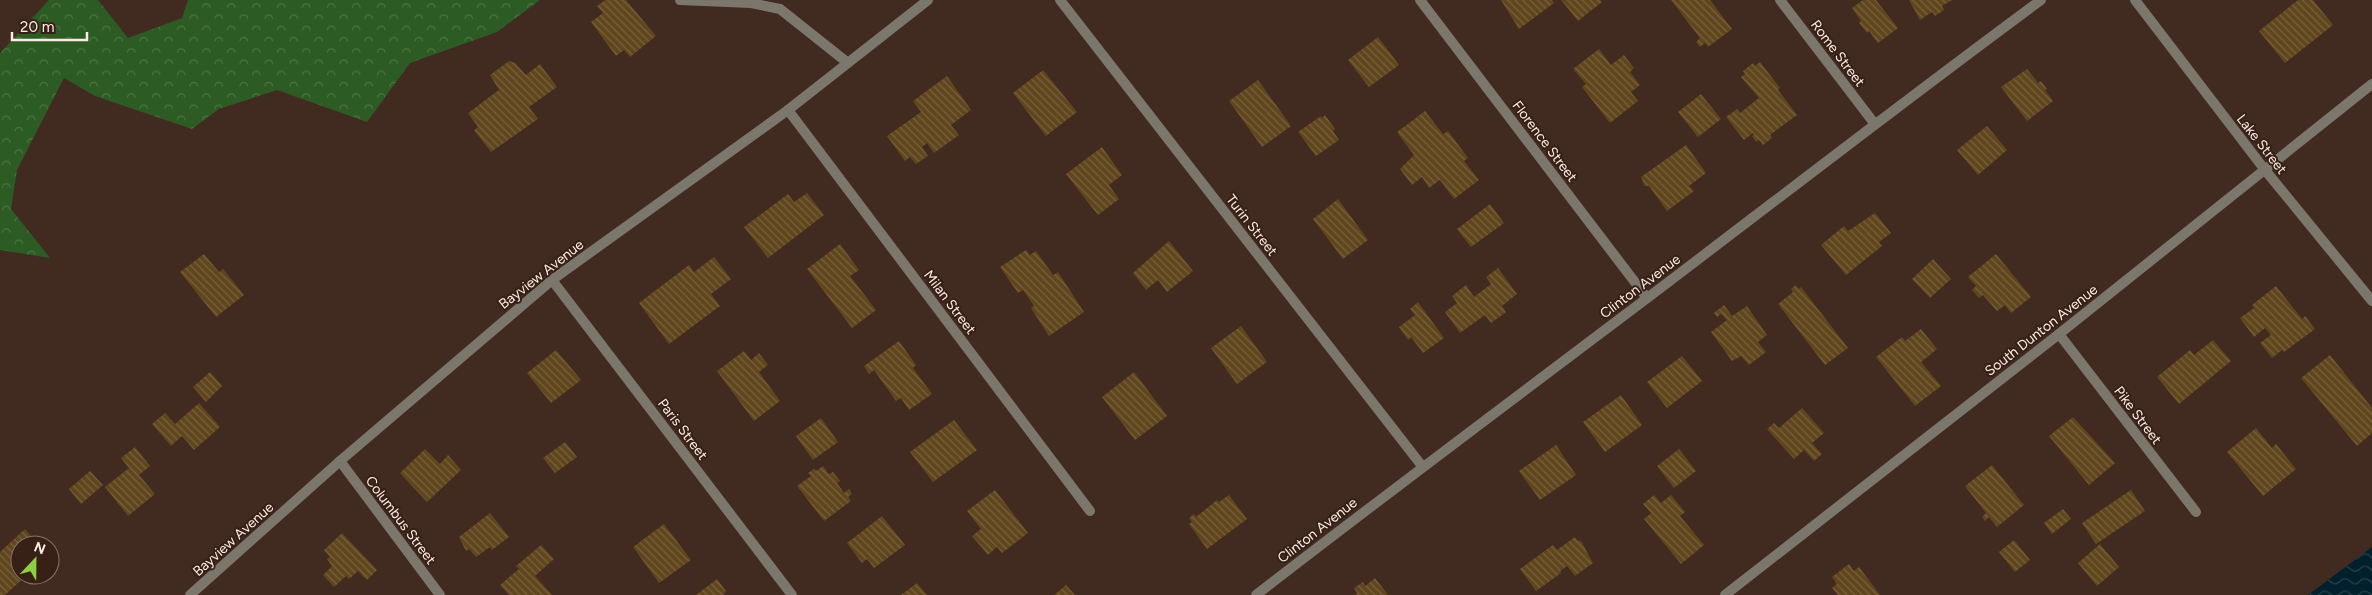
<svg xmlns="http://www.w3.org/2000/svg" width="2372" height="595" font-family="Figtree,sans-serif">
<defs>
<pattern id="forest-crowns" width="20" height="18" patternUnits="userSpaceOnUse" patternTransform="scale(1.25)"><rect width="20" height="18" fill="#2c5c23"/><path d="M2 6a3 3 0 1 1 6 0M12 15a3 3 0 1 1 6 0" fill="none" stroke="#4c7443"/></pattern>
<pattern id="water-waves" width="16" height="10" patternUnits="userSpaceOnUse" patternTransform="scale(1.25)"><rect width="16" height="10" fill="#01202d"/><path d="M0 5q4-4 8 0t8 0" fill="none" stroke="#27414b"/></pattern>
<pattern id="building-back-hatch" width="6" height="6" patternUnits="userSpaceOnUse" patternTransform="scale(1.25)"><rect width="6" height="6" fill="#60461d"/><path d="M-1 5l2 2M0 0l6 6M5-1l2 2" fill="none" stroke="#78613e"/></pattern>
</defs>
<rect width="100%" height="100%" fill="#412a1f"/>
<path fill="url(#forest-crowns)" d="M49 0H98L128 38 182 18 188 0H540L497 32 410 63 367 122 277 90 219 109 192 129 95 96 64 78 17 170 11 209 50 258 0 250V53Z"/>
<path fill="url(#water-waves)" d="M2372 547V595H2308Z"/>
<g fill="url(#building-back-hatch)">
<path d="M605 0H626L656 36 630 57 624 50 616 56 591 22 603 13 597 6Z"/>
<path d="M1501 0H1552L1554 3 1519 29Z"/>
<path d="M1561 0H1600L1602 2 1578 21Z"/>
<path d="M1671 0H1710L1732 29 1708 47 1705 43 1700 47 1696 42 1700 38Z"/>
<path d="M1863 0H1876L1898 28 1878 43 1869 31 1867 33 1859 23 1861 21 1852 8Z"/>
<path d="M1909 0H1952L1942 6 1944 10 1935 16 1932 12 1920 20Z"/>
<path d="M2298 0H2313L2333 25 2285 63 2259 31Z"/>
<path d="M1378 37 1399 65 1369 87 1348 60Z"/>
<path d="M1599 49 1611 65 1624 55 1634 68 1630 72 1640 85 1631 92 1638 101 1610 123 1582 87 1586 84 1573 69Z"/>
<path d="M509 61 515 63 526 75 540 64 557 87 529 107 538 119 491 152 474 130 478 127 468 113 499 90 490 75Z"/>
<path d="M1760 62 1780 88 1778 90 1797 115 1770 135 1772 138 1763 145 1759 140 1756 142 1752 136 1754 135 1753 133 1744 140 1726 117 1737 109 1740 113 1759 98 1741 77 1745 74 1743 71 1753 63 1755 66Z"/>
<path d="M2027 69 2038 83 2041 81 2047 89 2045 90 2053 101 2027 121 2001 87Z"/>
<path d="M1043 70 1077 112 1046 136 1013 93Z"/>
<path d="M947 76 971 110 951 125 959 135 934 153 927 143 922 147 928 156 916 164 910 157 905 161 887 136 921 112 913 101Z"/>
<path d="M1258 80 1291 126 1262 147 1229 101Z"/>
<path d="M1701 94 1721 119 1698 137 1678 112Z"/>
<path d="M1425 111 1443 134 1448 131 1468 158 1464 161 1479 180 1454 199 1440 180 1429 188 1422 177 1412 185 1400 169 1414 155 1397 132Z"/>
<path d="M1325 115 1335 129 1333 131 1339 140 1316 156 1298 132 1321 116 1322 118Z"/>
<path d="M1987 126 2007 150 1978 175 1957 150Z"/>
<path d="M1686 145 1706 173 1689 186 1694 191 1667 211 1649 186H1645L1641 177Z"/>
<path d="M1102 147 1122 175 1109 185 1119 199 1098 215 1066 174Z"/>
<path d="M807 193 824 215 768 258 744 227 788 194 794 202Z"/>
<path d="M1338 199 1368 240 1343 259 1313 219Z"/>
<path d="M1490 204 1504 223 1471 247 1457 229Z"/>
<path d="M1875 213 1891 233 1879 242 1882 246 1846 275 1821 245 1844 226 1848 231Z"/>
<path d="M1169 241 1193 271 1167 292 1158 280 1146 290 1133 273Z"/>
<path d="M840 244 859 270 850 276 876 310 852 328 807 269Z"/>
<path d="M1026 250 1030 255 1036 251 1053 275 1058 272 1084 312 1049 336 1031 308 1034 306 1023 290 1018 293 1000 267Z"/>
<path d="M204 254 219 272 223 269 244 295 216 317 180 272Z"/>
<path d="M1996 254 2031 297 2011 313 2005 305 1997 311 1983 295 1979 298 1972 290 1976 286 1968 277Z"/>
<path d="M714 257 731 279 711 294 720 306 669 344 639 303 689 265 694 272Z"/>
<path d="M1933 259 1951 279 1930 298 1912 279Z"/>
<path d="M1498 268 1517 294 1502 306 1506 312 1491 323 1485 315 1460 333 1445 312 1457 303 1452 296 1466 285 1474 297 1491 284 1486 277Z"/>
<path d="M1796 285 1799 289 1801 287 1848 348 1825 365 1778 304 1793 292 1791 289Z"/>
<path d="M2276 286 2302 319 2305 316 2315 329 2284 352 2282 350 2272 358 2260 343 2271 335 2265 328 2254 337 2240 318 2254 308 2252 305Z"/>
<path d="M1418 302 1444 338 1423 353 1411 337 1408 340 1399 327 1415 315 1410 309Z"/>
<path d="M1724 305 1732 316 1747 306 1767 335 1758 342 1766 352 1749 365 1741 356 1732 361 1711 332 1727 320 1721 314 1717 317 1714 313Z"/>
<path d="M1241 326 1267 362 1237 384 1211 348Z"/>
<path d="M1921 329 1937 349 1921 362 1941 386 1915 406 1876 357 1902 337 1905 341Z"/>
<path d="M2213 340 2231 361 2179 404 2157 377 2190 350 2194 355Z"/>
<path d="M899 341 916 365 913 368 932 394 909 410 901 398 896 401 874 370 869 374 864 366Z"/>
<path d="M556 350 581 380 551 403 527 373Z"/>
<path d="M744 351 751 360 759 353 768 365 759 372 780 401 754 421 717 371Z"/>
<path d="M2330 355 2372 408V433L2357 446 2301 378Z"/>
<path d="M1682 356 1702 381 1667 408 1647 382Z"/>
<path d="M210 372 222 386 206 402 193 387Z"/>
<path d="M1134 372 1167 416 1135 440 1102 397Z"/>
<path d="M1621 395 1642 425 1605 452 1583 422Z"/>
<path d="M199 403 220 427 194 450 182 436 171 446 152 424 165 413 175 424Z"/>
<path d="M1802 408 1824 433 1812 443 1822 454 1814 461 1804 450 1794 459 1767 429 1774 423 1779 428Z"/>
<path d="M2073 417 2115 463 2089 485 2049 436Z"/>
<path d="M821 418 838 442 813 460 796 436Z"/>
<path d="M954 420 977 450 933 482 910 452Z"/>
<path d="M2256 428 2272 448 2276 444 2296 469 2263 496 2227 452Z"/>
<path d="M565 442 577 457 555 473 543 458Z"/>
<path d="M1556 445 1576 475 1540 500 1519 471Z"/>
<path d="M135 447 150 466 139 475 155 494 128 516 105 487 129 468 121 458Z"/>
<path d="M425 449 440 464 448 455 461 470 427 502 400 473Z"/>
<path d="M1679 449 1696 471 1674 488 1657 466Z"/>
<path d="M1992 465 2024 505 1997 527 1989 517 1985 521 1982 517 1986 513 1965 486Z"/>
<path d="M823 466 829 474 833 472 840 481 837 483 844 493 849 489 852 494 848 497 851 501 824 521 797 486 811 476 808 473 814 469 816 471Z"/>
<path d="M90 471 103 485 81 504 69 489Z"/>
<path d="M995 490 1028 533 1002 553 997 547 988 555 972 536 981 529 967 511Z"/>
<path d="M2131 490 2145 511 2096 544 2082 523Z"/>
<path d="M1229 495 1247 519 1207 549 1189 524 1192 522 1189 518 1194 514 1196 517 1217 500 1219 502Z"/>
<path d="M1654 495 1661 503 1671 495 1685 512 1680 516 1704 545 1681 564 1644 519 1651 513 1643 504Z"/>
<path d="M2063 509 2071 519 2052 534 2044 523Z"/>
<path d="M490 513 509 537 492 550 490 547 476 557 469 549 466 551 459 537Z"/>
<path d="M882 516 905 545 874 568 867 559 862 563 847 543Z"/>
<path d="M664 524 691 560 659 583 633 547Z"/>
<path d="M25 529 39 545H20V575H27L5 595H0V552Z"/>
<path d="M342 533 377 570 367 580 358 571 349 579 346 576 334 587 323 575 332 566 327 559 330 557 324 550Z"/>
<path d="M1575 537 1577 540 1581 541 1593 563 1575 576 1567 566 1560 571 1561 573 1536 591 1520 569 1553 545 1557 550Z"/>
<path d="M2014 540 2030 560 2015 572 1999 552Z"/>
<path d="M2100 544 2119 567 2097 586 2078 563Z"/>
<path d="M541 545 554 559 535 576 552 595H509L500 585 519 569 516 566Z"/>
<path d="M1849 564 1854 571 1859 567 1880 595H1838L1832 588 1837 584 1832 577Z"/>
<path d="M1375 578 1388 595H1355L1357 593 1354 588 1363 582 1365 586Z"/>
<path d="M717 579 726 591 723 595H696Z"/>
<path d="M917 583 927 595H901Z"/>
<path d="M1066 585 1075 595H1054Z"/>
</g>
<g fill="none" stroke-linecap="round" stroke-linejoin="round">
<path stroke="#7c776c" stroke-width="10" d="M680 0 751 3 780 9 848 63"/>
<g stroke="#7c776c" stroke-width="10">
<path d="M1060 0 1422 466"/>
<path d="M1420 0 1647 298"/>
<path d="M1780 0 1874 123"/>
<path d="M2135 0 2265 170 2372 301"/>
<path d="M788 110 1090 511"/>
<path d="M552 280 792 595"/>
<path d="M2059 334 2196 512"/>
<path d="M340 461 440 595"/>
<path d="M190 595 340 461 552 280 788 110 928 0"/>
<path d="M1256 595C1385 495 1516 397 1646 299 1778 199 1908 98 2041 0"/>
<path d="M1725 595 2059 334 2372 84"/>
</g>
</g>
<g text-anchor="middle" stroke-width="4" stroke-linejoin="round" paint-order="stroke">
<g font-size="14" fill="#fcece4" stroke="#372015">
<text transform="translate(1838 53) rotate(53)" y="5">Rome Street</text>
<text transform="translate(1545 141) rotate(53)" y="5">Florence Street</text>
<text transform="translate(2262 144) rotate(52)" y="5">Lake Street</text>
<text transform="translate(1252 225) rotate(52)" y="5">Turin Street</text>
<text transform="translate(541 274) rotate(-38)" y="5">Bayview Avenue</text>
<text transform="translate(1640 286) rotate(-37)" y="5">Clinton Avenue</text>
<text transform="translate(950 302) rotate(53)" y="5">Milan Street</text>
<text transform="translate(2041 330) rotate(-38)" y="5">South Dunton Avenue</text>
<text transform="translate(2138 415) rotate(53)" y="5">Pike Street</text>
<text transform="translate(683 429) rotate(53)" y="5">Paris Street</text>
<text transform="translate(401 520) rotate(53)" y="5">Columbus Street</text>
<text transform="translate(1317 530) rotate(-38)" y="5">Clinton Avenue</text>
<text transform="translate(233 539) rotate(-42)" y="5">Bayview Avenue</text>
</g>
</g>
<g transform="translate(35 560) rotate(22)"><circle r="24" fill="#372015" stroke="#867268"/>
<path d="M0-4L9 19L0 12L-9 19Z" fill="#8dce44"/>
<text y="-8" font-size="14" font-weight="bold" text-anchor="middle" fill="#fcece4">N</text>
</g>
<path d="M12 32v8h75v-8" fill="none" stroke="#fcece4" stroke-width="2.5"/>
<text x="20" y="32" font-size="15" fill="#fcece4" stroke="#372015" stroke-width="4" paint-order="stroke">20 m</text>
</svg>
